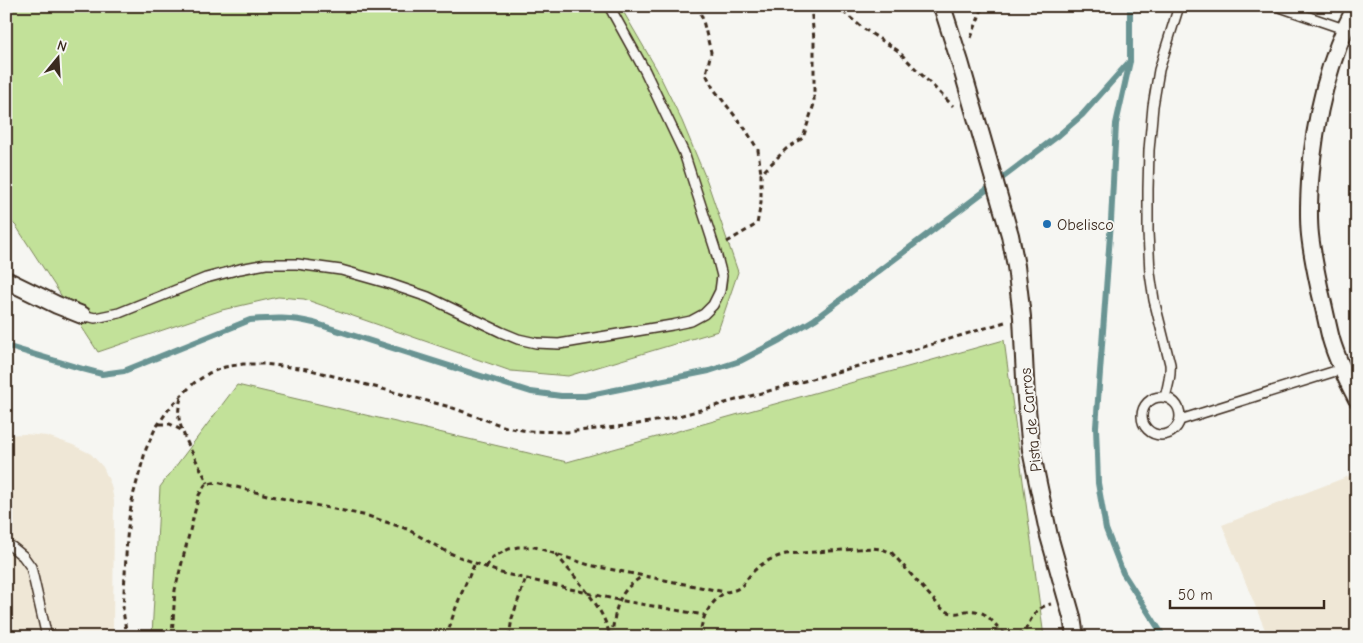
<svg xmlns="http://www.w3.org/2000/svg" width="1363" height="643" font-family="'Comic Neue',sans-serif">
<rect width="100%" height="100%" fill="#f6f6f2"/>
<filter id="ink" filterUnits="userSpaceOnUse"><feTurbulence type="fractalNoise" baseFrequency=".02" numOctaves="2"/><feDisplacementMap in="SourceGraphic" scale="10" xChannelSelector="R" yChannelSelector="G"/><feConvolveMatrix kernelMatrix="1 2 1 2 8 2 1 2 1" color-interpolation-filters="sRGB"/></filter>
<g filter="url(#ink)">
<g fill="#efe7d6">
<path d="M25 434 47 436 73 445 91 454 103 467 111 485 114 501 113 637H6V435Z"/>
<path d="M1357 473V637H1268L1222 525Z"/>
</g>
<g fill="#c2e199" stroke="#7e865c">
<path d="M6 6H620L656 68 682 121 707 181 738 272 718 331 568 376 511 371 304 299 278 297 222 310 98 352 16 226 6 216Z"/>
<path d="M1004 340 1044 637H153L152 635 160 487 237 385 567 462Z"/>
</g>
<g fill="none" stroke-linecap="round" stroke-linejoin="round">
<g stroke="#699493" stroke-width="6">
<path d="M1130 6V61L1116 124 1111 221 1096 427 1098 483 1106 529 1123 573 1164 637"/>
<path d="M6 346 83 369 102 374 124 371 250 320C274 318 290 317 314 323L531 392 561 396H585L709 371 740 361 780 340 815 319 1059 135 1082 115 1130 61"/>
</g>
<defs>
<g id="service">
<path d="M1277 6 1344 29"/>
<path d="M82 315 95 318 119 313 206 278 240 269 266 264H297L341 270 387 283 428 297 501 332 518 339 536 343 559 344 672 325 691 321 704 314 713 305 720 291 722 276 715 249 684 153 645 71 609 6"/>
<path d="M1165 397C1168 386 1171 376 1170 364L1154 300 1150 273 1148 232V189L1149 150 1153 106 1159 70 1179 6"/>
<circle cx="1161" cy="416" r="19"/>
<path d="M1180 420 1342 369"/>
<path d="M6 544 12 547 23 556 31 567 47 637"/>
</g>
<g id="minor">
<path d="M942 6 960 62 1010 235 1016 266 1022 317 1026 399 1031 450 1049 536 1072 617 1075 637"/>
<path d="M1356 6C1328 60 1314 121 1310 182 1309 199 1308 217 1310 235 1312 254 1316 272 1320 291 1324 307 1327 323 1331 339 1337 360 1347 380 1357 399"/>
<path d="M6 280 57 305 82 315"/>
</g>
</defs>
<use href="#service" stroke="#3b2a1e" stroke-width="12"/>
<use href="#minor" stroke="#3b2a1e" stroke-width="20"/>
<g stroke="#3b2a1e" stroke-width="3" stroke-dasharray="5 4" stroke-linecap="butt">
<path d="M697 6 702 17 711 52 706 74 713 88 746 130 758 150 761 174"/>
<path d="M836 6 864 29 897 50 953 106"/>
<path d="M971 38 983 6"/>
<path d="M727 242 757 224 761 203V174L786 149 803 138 814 104V40L811 6"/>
<path d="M181 398C179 405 178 411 179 418 181 435 200 467 208 483"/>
<path d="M159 424H170L181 430"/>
<path d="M556 554C576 580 603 604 610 637"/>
<path d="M486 567 493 557 509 549 518 547H535L589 565 725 592C746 590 743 580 756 569 765 561 775 557 786 554L872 548 882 549 892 553 940 607C944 610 948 613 954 613 958 614 961 612 965 611 971 610 979 611 984 614 995 620 1004 642 1019 635 1032 628 1028 609 1051 604"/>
<path d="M127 637 123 610 127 538 129 518 133 496 146 449 155 429 168 410 181 396 194 383 209 373 225 367 243 364H264L307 369 450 407 506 427 527 431 567 432 626 426 668 419 894 356 1005 322"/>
<path d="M172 637 175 590 199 495 205 485 217 482 271 496 368 516 407 529 447 552 501 573 618 600 704 615"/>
<path d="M447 637C453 611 464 587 475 563"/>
<path d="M509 637 512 618 526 578"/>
<path d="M611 637C617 608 615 593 643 576"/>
<path d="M700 637C701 618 709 604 724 593"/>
</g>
<use href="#service" stroke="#f6f6f2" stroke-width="9"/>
<use href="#minor" stroke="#f6f6f2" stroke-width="16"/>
</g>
</g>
<circle fill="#1f6fb2" stroke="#f6f6f2" stroke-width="2" cx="1047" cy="224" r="5"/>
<g text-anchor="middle" stroke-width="4" stroke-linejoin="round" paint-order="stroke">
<g font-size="16" fill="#3b2a1e" stroke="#f6f6f2" text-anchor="start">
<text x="1057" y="230">Obelisco</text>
</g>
<g font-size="16" fill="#3b2a1e" stroke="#f6f6f2">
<text transform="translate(1030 420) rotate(-96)" y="6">Pista de Carros</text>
</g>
</g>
<rect width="1363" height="643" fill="none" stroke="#f6f6f2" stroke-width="25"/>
<rect x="12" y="12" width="1338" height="618" fill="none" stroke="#3b2a1e" stroke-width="2" filter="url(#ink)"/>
<g transform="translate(58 58) rotate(18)" stroke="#f6f6f2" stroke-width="4" paint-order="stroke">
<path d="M0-4L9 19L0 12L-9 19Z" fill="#3b2a1e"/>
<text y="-8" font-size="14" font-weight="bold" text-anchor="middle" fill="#3b2a1e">N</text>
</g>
<path d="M1170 600v8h154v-8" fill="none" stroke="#3b2a1e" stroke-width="2.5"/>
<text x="1178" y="600" font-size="15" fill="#3b2a1e" stroke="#f6f6f2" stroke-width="4" paint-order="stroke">50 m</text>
</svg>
